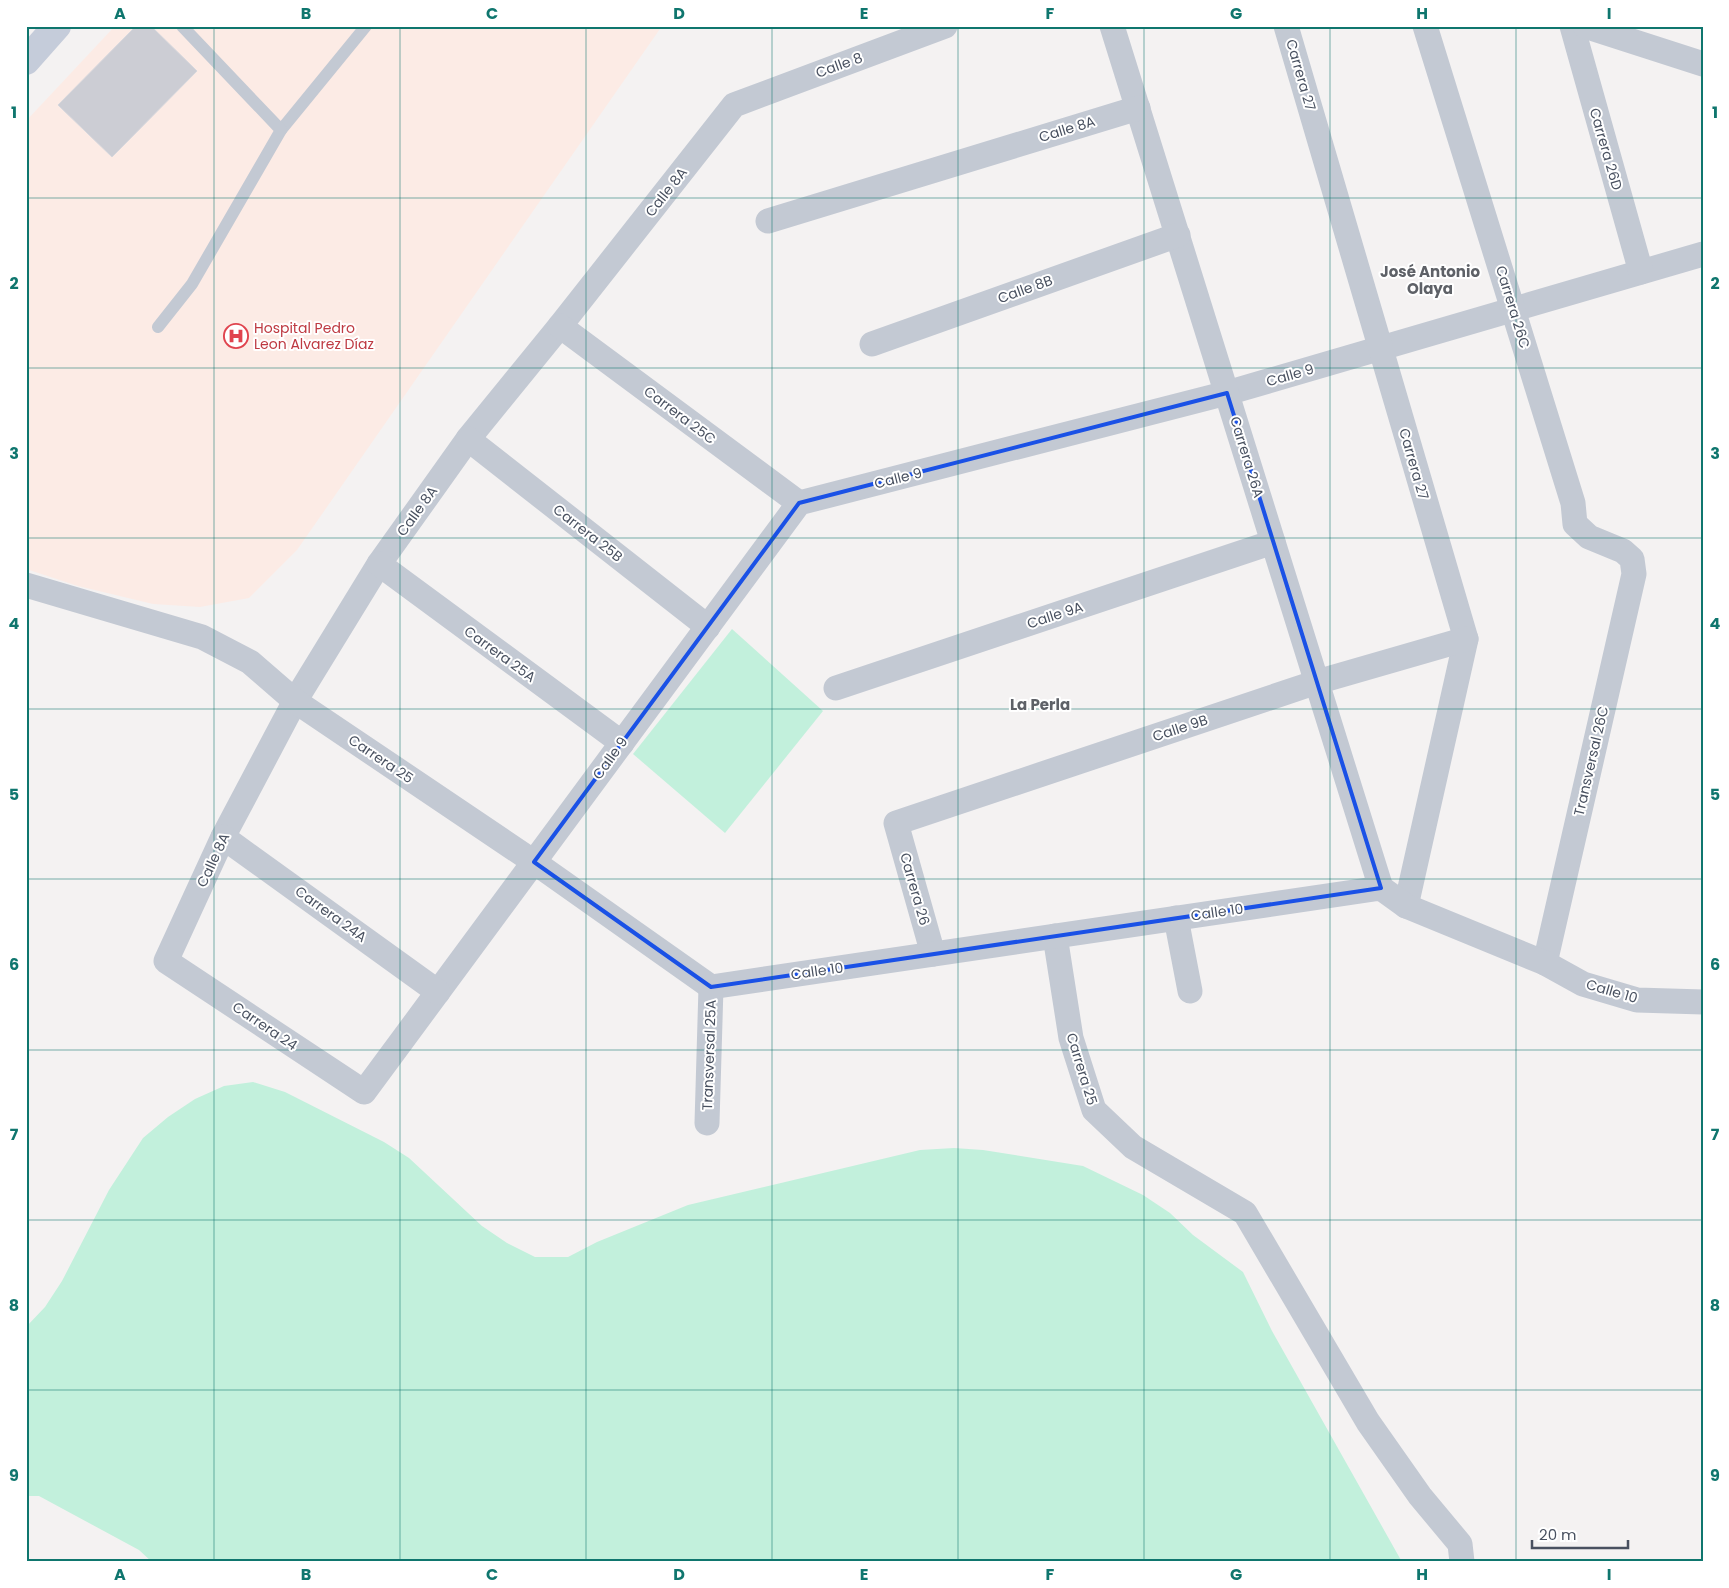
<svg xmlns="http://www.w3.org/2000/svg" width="1729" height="1588" font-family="Poppins,sans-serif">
<rect width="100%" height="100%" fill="#f4f2f2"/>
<path fill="#fcebe5" d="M115 26H662L297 550 249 598 200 607 153 604 78 586 26 569V121Z"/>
<g fill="#c2f0dc">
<path d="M732 629 823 711 725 833 633 754Z"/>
<path d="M253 1082 285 1092 384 1142 409 1158 482 1226 507 1243 535 1257H568L597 1242 688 1205 920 1150 954 1148 983 1150 1083 1166 1143 1195 1170 1213 1193 1235 1243 1272 1272 1331 1402 1562H152L139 1550 39 1496H26V1327L45 1307 62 1281 109 1190 143 1138 168 1117 195 1099 224 1086Z"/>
</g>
<path fill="#cccdd4" stroke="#d6d7dd" d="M136 26H151L197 71 112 157 58 105Z"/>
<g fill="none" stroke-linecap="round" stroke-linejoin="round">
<g stroke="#c3c9d3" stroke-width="12">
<path d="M281 130 366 26"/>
<path d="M158 327 192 284 281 130 182 26"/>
</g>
<g stroke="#c3c9d3" stroke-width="25">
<path d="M945 26 734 105 560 326 468 439 379 564 295 701 223 837 166 961 364 1092 799 503 1227 393 1703 254"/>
<path d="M1112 26 1381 888"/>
<path d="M1286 26 1466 639 1406 906"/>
<path d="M1425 26 1573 503 1575 524 1589 537 1623 551 1632 559 1634 574 1545 963"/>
<path d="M1572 26 1641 272"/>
<path d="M1585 26 1703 64"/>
<path d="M768 221 1138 108"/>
<path d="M560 326 799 503"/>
<path d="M872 344 1178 235"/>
<path d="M468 439 708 627"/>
<path d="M379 564 622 743"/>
<path d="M26 585 202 637 250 662 295 701 534 862 711 987"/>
<path d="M836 688 1273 542"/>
<path d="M223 837 438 992"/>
<path d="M1176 918 1190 991"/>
<path d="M1055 936 1071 1038 1094 1110 1133 1147 1245 1213 1368 1422 1420 1496 1460 1544 1462 1562"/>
<path d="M933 954 896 823 1317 682 1466 639"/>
<path d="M711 987 1381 888 1406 906 1545 963 1583 984 1637 1000 1703 1002"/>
<path d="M707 1123 711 987"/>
</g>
<path stroke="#c5ccda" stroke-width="28" d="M26 61 57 26"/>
</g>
<path fill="none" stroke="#1a51e6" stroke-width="4" stroke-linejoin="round" d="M1227 393 1381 888 711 987 534 862 799 503Z"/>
<path fill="none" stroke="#0f766e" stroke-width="1" stroke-opacity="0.55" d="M214 26V1562M400 26V1562M586 26V1562M772 26V1562M958 26V1562M1144 26V1562M1330 26V1562M1516 26V1562M26 198H1703M26 368H1703M26 538H1703M26 709H1703M26 879H1703M26 1050H1703M26 1220H1703M26 1390H1703"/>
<defs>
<symbol id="hospital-ring" viewBox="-11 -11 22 22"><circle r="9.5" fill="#fff" stroke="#e0444e" stroke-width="1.5"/><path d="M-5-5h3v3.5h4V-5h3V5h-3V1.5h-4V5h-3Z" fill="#e0444e"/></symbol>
</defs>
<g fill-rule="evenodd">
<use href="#hospital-ring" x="222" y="322" width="28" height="28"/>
</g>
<g text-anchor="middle" stroke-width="4" stroke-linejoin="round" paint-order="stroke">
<g font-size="14" fill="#495160" stroke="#fff">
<text transform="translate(839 65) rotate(-20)" y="5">Calle 8</text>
<text transform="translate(1301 75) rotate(74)" y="5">Carrera 27</text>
<text transform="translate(1067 129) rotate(-17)" y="5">Calle 8A</text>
<text transform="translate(1606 149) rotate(74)" y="5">Carrera 26D</text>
<text transform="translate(666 192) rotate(-52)" y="5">Calle 8A</text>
<text transform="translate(1025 289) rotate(-20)" y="5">Calle 8B</text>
<text transform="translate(1513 307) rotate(73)" y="5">Carrera 26C</text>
<text transform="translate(1290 375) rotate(-16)" y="5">Calle 9</text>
<text transform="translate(680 415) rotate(37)" y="5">Carrera 25C</text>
<text transform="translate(1247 457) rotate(73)" y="5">Carrera 26A</text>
<text transform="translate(1414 464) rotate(74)" y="5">Carrera 27</text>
<text transform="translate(898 478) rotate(-14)" y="5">Calle 9</text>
<text transform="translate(417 511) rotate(-54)" y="5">Calle 8A</text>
<text transform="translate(588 533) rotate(38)" y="5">Carrera 25B</text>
<text transform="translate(1055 615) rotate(-18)" y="5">Calle 9A</text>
<text transform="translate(500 654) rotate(36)" y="5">Carrera 25A</text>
<text transform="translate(1180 728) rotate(-18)" y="5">Calle 9B</text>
<text transform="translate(610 758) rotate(-54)" y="5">Calle 9</text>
<text transform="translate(381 759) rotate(34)" y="5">Carrera 25</text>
<text transform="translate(1591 761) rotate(-77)" y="5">Transversal 26C</text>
<text transform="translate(213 860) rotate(-65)" y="5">Calle 8A</text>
<text transform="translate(915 889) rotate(74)" y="5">Carrera 26</text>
<text transform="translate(1217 912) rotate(-8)" y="5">Calle 10</text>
<text transform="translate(331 914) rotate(36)" y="5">Carrera 24A</text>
<text transform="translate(817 971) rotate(-8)" y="5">Calle 10</text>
<text transform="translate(1612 991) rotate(16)" y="5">Calle 10</text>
<text transform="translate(265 1026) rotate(34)" y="5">Carrera 24</text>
<text transform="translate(709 1055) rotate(-88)" y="5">Transversal 25A</text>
<text transform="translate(1082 1069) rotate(73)" y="5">Carrera 25</text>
</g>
<g font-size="14" fill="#be3a42" stroke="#fff" text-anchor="start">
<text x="254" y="333">Hospital Pedro<tspan x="254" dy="16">Leon Alvarez Díaz</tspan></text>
</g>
<g font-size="15" font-weight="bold" fill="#5e6167" stroke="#fff">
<text x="1430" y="277">José Antonio<tspan x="1430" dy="17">Olaya</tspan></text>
<text x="1040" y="710">La Perla</text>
</g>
</g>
<rect width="1729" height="1588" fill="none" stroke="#ffffff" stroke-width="55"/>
<path d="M1532 1540v8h96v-8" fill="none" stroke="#495160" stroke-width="2.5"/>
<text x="1539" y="1540" font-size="15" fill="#495160" stroke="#ffffff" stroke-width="4" paint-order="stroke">20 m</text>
<rect x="28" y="28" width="1674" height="1532" fill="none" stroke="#0f766e" stroke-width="2"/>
<g font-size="16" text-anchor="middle" font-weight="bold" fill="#0f766e">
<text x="120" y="19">A</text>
<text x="306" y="19">B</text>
<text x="492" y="19">C</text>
<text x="679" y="19">D</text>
<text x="864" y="19">E</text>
<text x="1050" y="19">F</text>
<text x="1236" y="19">G</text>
<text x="1422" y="19">H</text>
<text x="1609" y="19">I</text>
<text x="14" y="118">1</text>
<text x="1715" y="118">1</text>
<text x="14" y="289">2</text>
<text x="1715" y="289">2</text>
<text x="14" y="459">3</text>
<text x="1715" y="459">3</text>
<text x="14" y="629">4</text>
<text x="1715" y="629">4</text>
<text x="14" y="800">5</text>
<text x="1715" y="800">5</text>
<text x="14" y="970">6</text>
<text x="1715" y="970">6</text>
<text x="14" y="1140">7</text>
<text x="1715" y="1140">7</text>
<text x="14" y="1311">8</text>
<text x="1715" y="1311">8</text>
<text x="14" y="1481">9</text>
<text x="1715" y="1481">9</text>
<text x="120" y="1580">A</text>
<text x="306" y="1580">B</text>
<text x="492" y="1580">C</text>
<text x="679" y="1580">D</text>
<text x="864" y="1580">E</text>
<text x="1050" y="1580">F</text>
<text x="1236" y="1580">G</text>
<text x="1422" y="1580">H</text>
<text x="1609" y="1580">I</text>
</g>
</svg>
